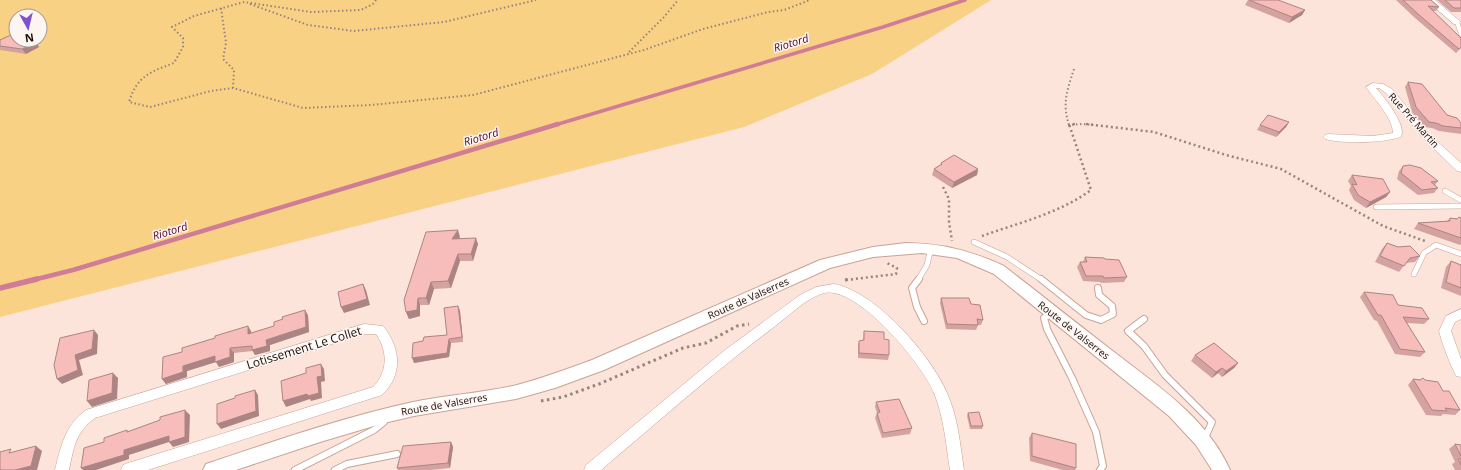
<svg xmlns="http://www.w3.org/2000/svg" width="1461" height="470" font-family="'Open Sans',sans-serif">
<rect width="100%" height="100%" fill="#fce4db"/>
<path fill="#f9d184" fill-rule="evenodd" d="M0 0H991L872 74 744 127 0 317ZM16 16H40V40H16Z"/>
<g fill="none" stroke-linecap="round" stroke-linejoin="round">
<path stroke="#d17c97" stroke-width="3.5" d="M555 125 883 27 965 0"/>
<path stroke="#d17c97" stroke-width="4.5" d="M33 280 73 270 558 124"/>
<path stroke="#d17c97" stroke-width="5.5" d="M0 288 37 279"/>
<defs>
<path id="service-far2" d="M1457 22 1461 34"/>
<g id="service-far1">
<path d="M1445 191 1461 200"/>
<path d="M1376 207 1461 206"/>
<path d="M974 242 1007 257 1042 280"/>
<path d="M1414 274 1424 253 1436 245 1461 254"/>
<path d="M918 280 927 265 931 248"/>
</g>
<g id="service">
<path d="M919 279 912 288 917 307 924 321"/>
<path d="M1041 279 1086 315 1101 320 1113 314 1112 306 1099 295 1098 288"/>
<path d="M1052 313 1044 318 1047 329 1072 378 1096 432 1103 466 1100 470"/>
<path d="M1144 319 1128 331 1144 346 1165 375 1212 422 1204 440"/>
<path d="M295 470 374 430 384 422V418"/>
<path d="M335 470 347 464 397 454"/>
</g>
<g id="minor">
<path d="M1426 0H1435L1461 22 1457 24H1454Z"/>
<path d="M1373 83 1383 84 1392 89 1429 134 1461 163V172L1457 171 1423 138 1386 93 1379 88H1376C1384 97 1407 125 1401 137 1382 143 1344 144 1325 139L1323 137 1325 135 1328 134 1373 136 1393 133C1393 118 1374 99 1366 87Z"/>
<path d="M834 284C875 291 931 355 947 393 958 417 960 444 964 470H950C946 445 944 417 934 393 923 365 857 285 824 293 806 298 789 316 774 327 714 372 658 422 601 470H584L586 465 725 350 800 295 816 287Z"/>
<path d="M1461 309V319L1455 322 1451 331 1461 359V377L1456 376C1449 361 1443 347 1439 331L1446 316Z"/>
<path d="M364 324 383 326C401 348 403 375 382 395L148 470H121L123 465 128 463 373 387C388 372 388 351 376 334H364L95 418C75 433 74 447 69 470H55C61 446 65 425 86 410Z"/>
</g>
<path id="tertiary" d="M906 243C941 243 972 251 1004 266 1041 295 1078 324 1114 352 1158 386 1207 418 1230 470H1212L1196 445 1169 416 994 274 957 258 922 253 873 257 830 268 604 370 555 388 516 399 414 416 384 423 320 442 236 470H203L206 464 212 462C278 440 344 417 413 402 447 395 483 393 517 385 543 378 567 369 592 360L820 260 873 247Z"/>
</defs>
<use href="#service-far2" stroke="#c9a395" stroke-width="5"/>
<use href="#service-far1" stroke="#c9a395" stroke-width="6"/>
<use href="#service" stroke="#c9a395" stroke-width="8"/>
<use href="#minor" stroke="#c9a395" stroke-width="1"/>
<use href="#tertiary" stroke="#c9a395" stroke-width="2"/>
<g stroke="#97847d" stroke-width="2" stroke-dasharray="1.5 2.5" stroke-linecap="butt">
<path d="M376 0 373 4 361 10 311 12 244 2 194 16 172 27 183 38V47L174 63C150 72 137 76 129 102L150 107 211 91 233 88 303 108 371 105 473 95 644 50 703 29 768 12 784 10 810 0"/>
<path d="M250 4 308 25 354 31 444 22 536 0"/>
<path d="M221 8 226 43 223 59 234 70 233 88"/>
<path d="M629 52 664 17 678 0"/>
<path d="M1068 125 1082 124 1095 125"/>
<path d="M1069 125C1062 103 1067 91 1074 69"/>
</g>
<g stroke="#97847d" stroke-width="2.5" stroke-dasharray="2 3" stroke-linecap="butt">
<path d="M1086 124 1154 132 1226 155 1281 169 1383 226 1425 241"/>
<path d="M1068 125 1075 124"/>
<path d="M943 187 949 199V222L952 241"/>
<path d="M982 236C1018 223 1060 213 1091 190L1069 124"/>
<path d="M846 280 896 274 897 268 887 263"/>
</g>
<g stroke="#97847d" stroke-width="3" stroke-dasharray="2.5 3.5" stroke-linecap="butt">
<path d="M845 280 851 279"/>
<path d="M541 401 563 397 599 384 683 348 706 343 737 326 749 324"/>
</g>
<use href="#service-far2" stroke="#fff" stroke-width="4"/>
<use href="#service-far1" stroke="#fff" stroke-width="5"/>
<use href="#service" stroke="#fff" stroke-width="6"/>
<use href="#minor" fill="#fff" fill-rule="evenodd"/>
<use href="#tertiary" fill="#fff" fill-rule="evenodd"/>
</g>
<g fill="#d4a3a1">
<path d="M1248 0 1305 10 1302 15 1289 23 1245 5Z"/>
<path d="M1396 0H1431L1439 7 1436 11H1433L1461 38V48L1456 53 1415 18Z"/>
<path d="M1437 0H1461V12H1451Z"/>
<path d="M0 40 36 42 39 47 26 54 0 50Z"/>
<path d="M1408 82 1447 115 1461 123V134L1439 131 1432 128 1425 127 1412 112 1405 87Z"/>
<path d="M1289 122 1286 127 1276 137 1257 130 1260 125Z"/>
<path d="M941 163 978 169 977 175 952 188 932 175 934 169 940 165Z"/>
<path d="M1403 166 1438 181 1435 185 1438 188 1434 193 1418 195 1397 179 1399 171Z"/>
<path d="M1352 175 1390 192 1386 197 1366 208 1354 200 1349 190 1351 186 1348 181Z"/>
<path d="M1450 218 1457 219 1461 218V244L1460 245 1414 229 1418 223 1447 221Z"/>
<path d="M460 237 459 238 478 244 473 261H460L451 288 434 289 429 305H420V316L409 319 406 312Z"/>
<path d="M1387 243 1420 256 1415 262 1406 263 1399 272 1375 262 1382 249Z"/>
<path d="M1085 257 1105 259 1127 277 1124 282 1101 283 1100 282 1083 281 1077 267 1080 262H1083Z"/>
<path d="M1451 261 1461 265V296L1441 288 1446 267Z"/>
<path d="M1364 292 1398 305 1429 319 1424 324 1407 323 1425 352 1420 357 1395 354 1377 321 1374 320 1360 297Z"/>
<path d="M941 298 971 304 983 320 981 325H978L976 330 946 329 940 303Z"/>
<path d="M458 306 460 311 463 342 451 343 449 357 414 363 423 341 447 335Z"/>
<path d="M308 315 309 332 270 345V351L255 355 253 351 234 353V362L219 367 216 362 187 371V377L166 384 162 379 182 352 251 331V333Z"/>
<path d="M864 331 884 339 889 355 888 360 858 358V346L859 341 863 340Z"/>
<path d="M1195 355 1238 363 1234 368 1222 377 1218 373 1212 378 1191 361Z"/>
<path d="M1413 379 1425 380 1443 391 1460 410 1455 415 1443 414 1441 416 1426 415 1408 385Z"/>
<path d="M876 402 912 428 910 434 882 438 875 418 877 413 875 407Z"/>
<path d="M968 413 983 426 982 429H970L967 416Z"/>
<path d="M1032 433 1076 468 1075 470H1063L1030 461 1029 438Z"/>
<path d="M451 442 453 447 450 468 430 470H398L397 468Z"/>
<path d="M1455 444 1461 445V470H1455L1452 464 1455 462 1449 449Z"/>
</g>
<g fill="#ac8483">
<path d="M1305 10 1302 15 1289 23 1292 17Z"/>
<path d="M36 42 39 47 26 54 22 49Z"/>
<path d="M1289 122 1286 127 1276 137 1279 132Z"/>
<path d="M978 169 977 175 952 188 954 182Z"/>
<path d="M1390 192 1386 197 1366 208 1370 202Z"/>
<path d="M458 230 460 237 454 246 452 239Z"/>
<path d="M476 238 478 244 473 261 471 254Z"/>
<path d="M458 254 460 261 451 288 448 281Z"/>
<path d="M431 282 434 289 429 305 426 298Z"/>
<path d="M363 284 366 290 370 305 344 313 341 307Z"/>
<path d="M418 298 420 305V316L409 319 406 312Z"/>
<path d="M458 306 460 311 463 342 462 337Z"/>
<path d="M305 310 308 315 309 332 270 345V351L255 355 252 350Z"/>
<path d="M248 326 251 331 252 339 248 334Z"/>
<path d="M94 330 98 335 97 354 79 360 83 375 62 384 57 379 75 355Z"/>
<path d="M449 339 451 343 449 357 414 363 412 358Z"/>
<path d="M230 348 234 353V362L219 367 216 362 187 371V377L166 384 162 379 183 366Z"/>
<path d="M1238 363 1234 368 1222 377 1226 371Z"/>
<path d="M321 364 324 369 325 381 321 382 322 398 311 401 310 399 286 407 283 401 317 377Z"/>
<path d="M1222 368 1218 373 1212 378 1216 372Z"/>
<path d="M113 373 118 378 117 399 92 407 87 401Z"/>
<path d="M255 390 258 395 259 416 221 429 217 424Z"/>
<path d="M185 410 190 415 189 442 173 447 169 442 129 455V459L96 470H83L81 468 124 450 169 436Z"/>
<path d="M451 442 453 447 450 468 448 463Z"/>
<path d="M36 446 42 451 37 470H15Z"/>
</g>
<g fill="#f6bdbb" stroke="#ac8483">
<path d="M1249 0H1278L1305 10 1292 17Z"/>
<path d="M1403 0H1431L1439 7 1428 6 1461 38V47L1459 49 1418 14Z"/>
<path d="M1445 0H1461V8H1454Z"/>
<path d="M11 35 16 36V40H29L36 42 22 49 0 46V40Z"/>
<path d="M1408 82 1422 84 1447 115 1457 118 1461 123V128L1443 126 1436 123 1429 122 1416 107Z"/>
<path d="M1268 115 1289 122 1279 132 1260 125Z"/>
<path d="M954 155 978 169 954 182 934 169 942 164 941 163Z"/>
<path d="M1410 165 1421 168 1438 181 1431 182 1438 188 1422 190 1401 173 1403 166Z"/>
<path d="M1352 175 1383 179 1390 192 1370 202 1358 195 1352 184 1357 185Z"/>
<path d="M1459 217 1461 218V238L1418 223 1450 221V218L1457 219Z"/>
<path d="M458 230 452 239 476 238 471 254H458L448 281 431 282 426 298H418L417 310 406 312 404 300 426 232Z"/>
<path d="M1387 243 1398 247 1410 246 1420 256 1410 258 1404 266 1380 256Z"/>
<path d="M1085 257 1104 258 1105 259 1119 260 1127 277 1104 278 1103 276H1086L1080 262H1087Z"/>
<path d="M1451 261 1461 265V288L1446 282Z"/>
<path d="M363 284 367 299 341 307 338 292Z"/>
<path d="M1364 292 1393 295 1398 305 1422 308 1429 319 1403 317 1425 352 1400 349 1381 315H1378Z"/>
<path d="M941 298H969L971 304 980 305 983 320 977 319 978 325 947 324Z"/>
<path d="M458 306 462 337 449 339 447 353 412 358 413 343 423 341 424 337 447 335 444 308Z"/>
<path d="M305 310 306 327 266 340 267 346 252 350V346L230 348V357L215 362V356L183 366V372L162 379 163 357 182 352V348L215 338V336L248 326V334L274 326V322L283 319 282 317Z"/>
<path d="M94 330 92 349 75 355 78 370 57 379 54 365 60 338Z"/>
<path d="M864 331 884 332V339L889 340V355L859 353V341L864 340Z"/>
<path d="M1214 343 1238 363 1226 371 1222 368 1216 372 1195 355Z"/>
<path d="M321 364 322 376 317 377 319 393 308 396 307 394 283 401 281 381 306 373V368Z"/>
<path d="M113 373 112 393 87 401 89 380Z"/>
<path d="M1423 378 1425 380 1438 382 1443 391H1449L1460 410 1445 408 1447 411 1432 410 1413 379 1420 380Z"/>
<path d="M255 390 256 411 217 424V404L235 398V396Z"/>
<path d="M899 399 912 428 883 433 877 413 880 412 876 402Z"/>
<path d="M185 410V437L169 442V436L124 450V455L81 468 84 448 104 442V438L127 430V432L160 420V417Z"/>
<path d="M979 412 983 426H971L968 413Z"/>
<path d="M1032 433 1076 444V468L1032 456Z"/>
<path d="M451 442 448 463 397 468 403 446Z"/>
<path d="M1455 444 1461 445V456Z"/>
<path d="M36 446 31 466 15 470H0V452L11 449 9 453Z"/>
<path d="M1458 459H1461V465Z"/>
</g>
<g text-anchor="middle" stroke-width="3" stroke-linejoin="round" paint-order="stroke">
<g font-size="10" fill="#1a0d08" stroke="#fdf5f2">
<text transform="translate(1414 120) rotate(48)" y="4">Rue Pré Martin</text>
<text transform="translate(748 298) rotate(-24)" y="4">Route de Valserres</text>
<text transform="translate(1074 330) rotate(38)" y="4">Route de Valserres</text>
<text transform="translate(444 404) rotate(-10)" y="4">Route de Valserres</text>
</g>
<g font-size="11" font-style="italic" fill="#520428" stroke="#fdf5f2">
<text transform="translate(791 43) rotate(-17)" y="4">Riotord</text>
<text transform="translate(481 137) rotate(-17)" y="4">Riotord</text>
<text transform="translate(170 231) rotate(-17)" y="4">Riotord</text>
</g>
<g font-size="12" fill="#1a0d08" stroke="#fdf5f2">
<text transform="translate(304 348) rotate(-17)" y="4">Lotissement Le Collet</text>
</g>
</g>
<g transform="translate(28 28) rotate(172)"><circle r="19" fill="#fdf5f2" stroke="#a29894"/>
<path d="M0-3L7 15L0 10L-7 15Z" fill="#8153cb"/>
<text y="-6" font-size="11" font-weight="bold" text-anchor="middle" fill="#1a0d08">N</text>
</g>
</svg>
